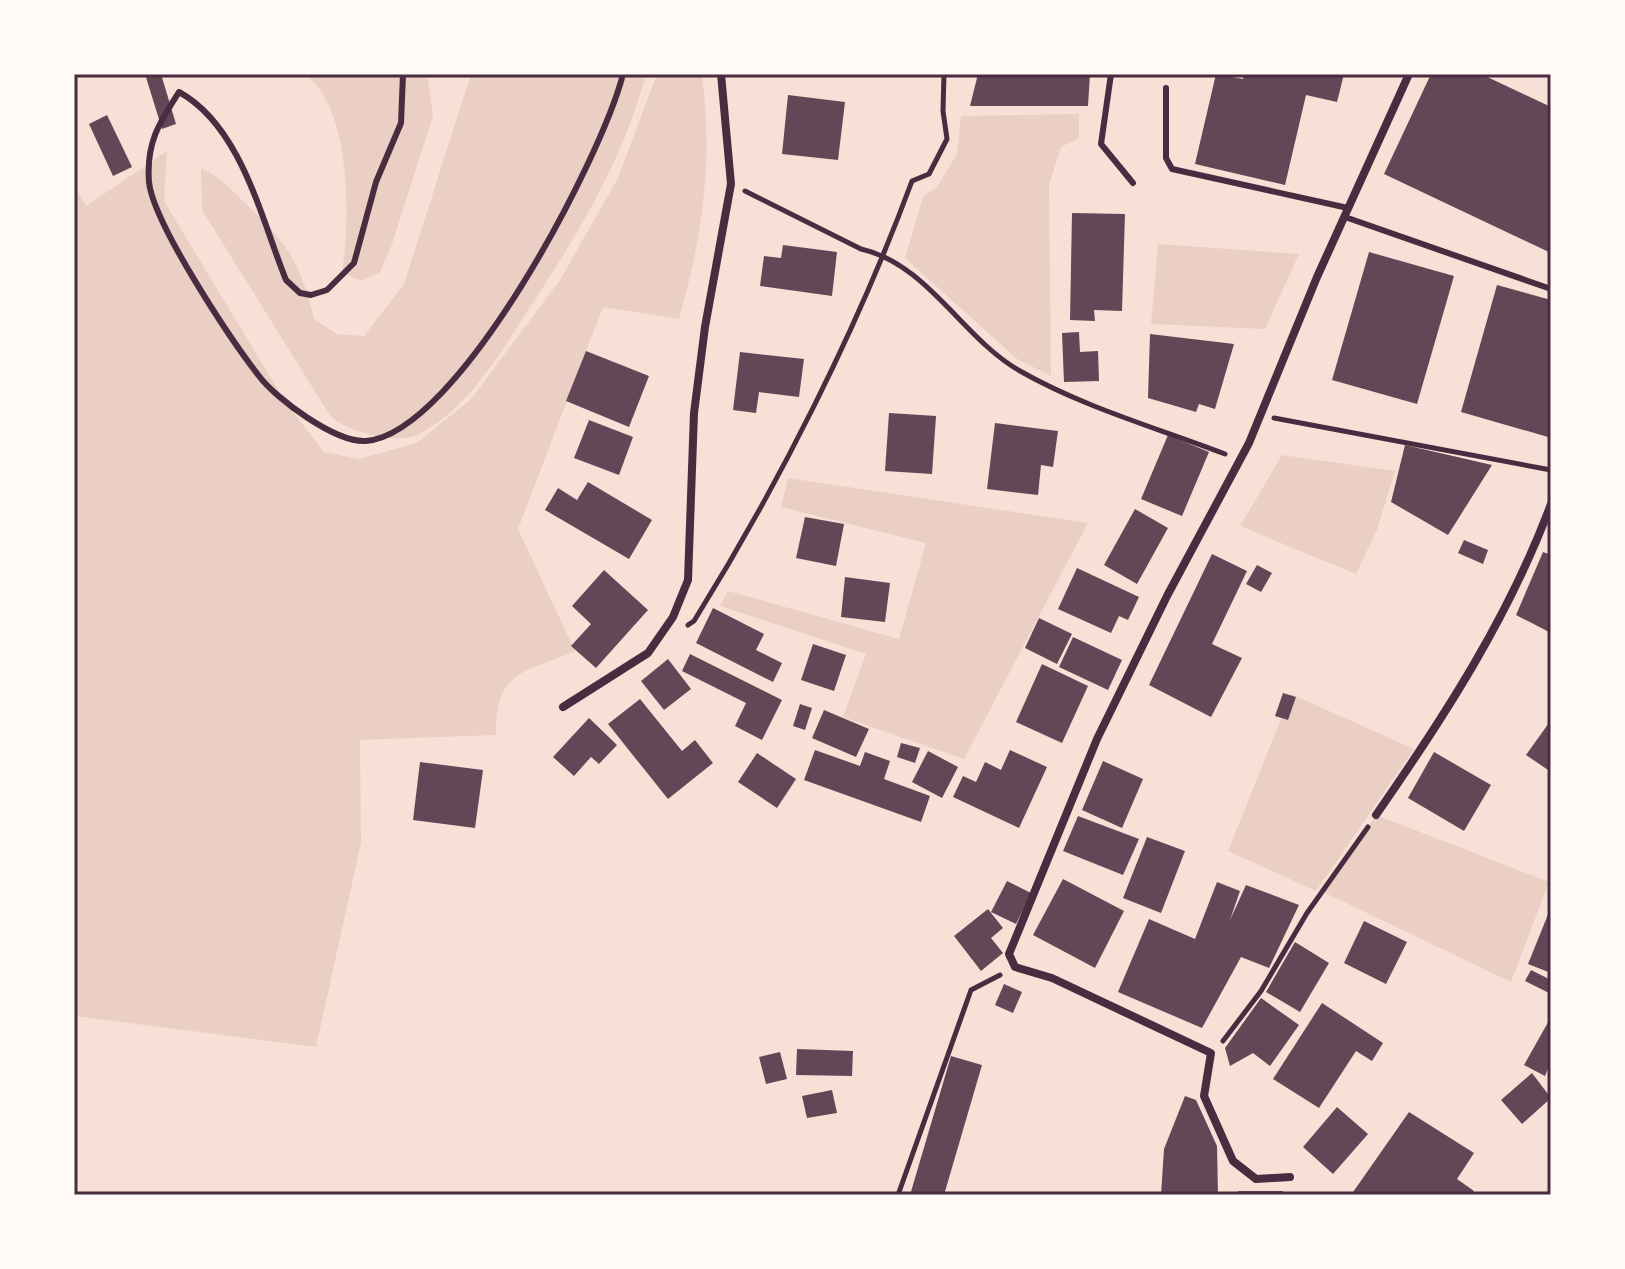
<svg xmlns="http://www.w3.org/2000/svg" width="1625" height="1269" font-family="'Alegreya Sans',sans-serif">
<rect width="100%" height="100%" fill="#f7e1d7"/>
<g fill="#ebcfc5">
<path d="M305 74H424L428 80 433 116 391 247 380 272 362 281 342 273C350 221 352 108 305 74Z"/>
<path d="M471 74H646C622 164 577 235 527 312 499 355 467 410 419 434 399 445 350 433 333 418 328 413 323 404 319 398L202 210 201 168C219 176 231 189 245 203 288 244 300 261 314 319L337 334 364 336 404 284Z"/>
<path d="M657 74H702C713 163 703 234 679 319L603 307 518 529 575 651C524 673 495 670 496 735L360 740 361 843 316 1047 74 1016V185L86 206 167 151 164 201 286 403 324 452 359 459 417 443 471 399 560 280 618 178Z"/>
<path d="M1079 114V138L1061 147 1049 185 1051 376 1017 359 905 258 923 197 937 187 957 154 961 116Z"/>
<path d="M1158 244 1299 254 1265 329 1151 324Z"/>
<path d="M1282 455 1395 471 1377 530 1356 574 1240 526Z"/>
<path d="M788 478 1088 523 964 759 843 717 866 654 720 606 728 591 899 639 926 543 781 507Z"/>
<path d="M1291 694 1414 749 1316 891 1228 851Z"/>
<path d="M1376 815 1549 882 1511 982 1323 892Z"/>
</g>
<g fill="#644757">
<path d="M145 74H161L176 124 162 129Z"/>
<path d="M978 74H1090L1088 106H970Z"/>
<path d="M1216 74 1243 79 1244 74H1344L1337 102 1306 95 1285 185 1195 164Z"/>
<path d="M1431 74H1481L1551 107V253L1384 174Z"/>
<path d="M788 95 845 102 838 160 782 154Z"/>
<path d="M107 115 132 167 113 176 89 124Z"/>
<path d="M1072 213 1125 214 1122 311 1094 310 1095 321 1070 320Z"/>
<path d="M783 245 837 252 832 296 760 286 764 256 781 258Z"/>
<path d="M1369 252 1454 276 1417 404 1332 380Z"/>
<path d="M1497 285 1551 300V426L1548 437 1461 412Z"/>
<path d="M1079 332 1080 352 1098 351 1099 381 1064 382 1062 333Z"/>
<path d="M1150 334 1234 344 1215 409 1199 404 1196 412 1148 398Z"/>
<path d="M586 351 649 376 629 427 566 401Z"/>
<path d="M740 352 804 359 799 397 759 392 756 413 733 410Z"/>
<path d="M889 413 936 416 932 474 885 471Z"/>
<path d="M589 420 633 437 619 475 574 458Z"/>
<path d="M995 423 1058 431 1053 467 1041 465 1038 495 987 489Z"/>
<path d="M1168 435 1209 452 1182 516 1141 499Z"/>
<path d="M1405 445 1492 465 1448 535 1391 502Z"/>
<path d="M588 482 652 520 629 559 545 510 558 488 577 500Z"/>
<path d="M1135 509 1168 528 1137 584 1104 565Z"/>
<path d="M805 517 844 524 836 566 796 558Z"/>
<path d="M1464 540 1488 550 1483 564 1458 553Z"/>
<path d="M1543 552 1551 555V633L1516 615Z"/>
<path d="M1212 554 1247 571 1212 644 1242 658 1211 717 1149 685Z"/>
<path d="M1257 565 1272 573 1261 592 1246 584Z"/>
<path d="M1077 568 1139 597 1128 620 1119 616 1111 633 1058 609Z"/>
<path d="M604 570 648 610 596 668 571 646 591 624 572 606Z"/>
<path d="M845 577 890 583 885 622 841 617Z"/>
<path d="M713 608 764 634 756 650 782 663 773 682 696 643Z"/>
<path d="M1039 618 1072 634 1057 664 1025 648Z"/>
<path d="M1073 637 1122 660 1108 690 1059 667Z"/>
<path d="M813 644 846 655 834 691 801 680Z"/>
<path d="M690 654 782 700 762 740 735 726 746 703 682 671Z"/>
<path d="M668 659 691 689 664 710 641 681Z"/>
<path d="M1042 664 1088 686 1062 743 1016 722Z"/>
<path d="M1283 693 1296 697 1288 720 1275 716Z"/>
<path d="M640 699 682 751 695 740 713 763 668 799 608 724Z"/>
<path d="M800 704 812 708 805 730 793 726Z"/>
<path d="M824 710 869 729 856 757 812 738Z"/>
<path d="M589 718 617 745 599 764 591 757 574 776 553 757Z"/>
<path d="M1551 720V772L1526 755Z"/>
<path d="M901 743 920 748 915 763 897 757Z"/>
<path d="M815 750 860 766 865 752 890 761 884 779 930 796 921 822 804 780Z"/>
<path d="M1010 750 1047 767 1019 828 953 797 963 776 976 782 985 762 1001 770Z"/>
<path d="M928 751 958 767 942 798 912 782Z"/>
<path d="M1434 752 1491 785 1464 831 1408 798Z"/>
<path d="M757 753 796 779 777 808 738 782Z"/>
<path d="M1103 761 1143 779 1122 828 1082 810Z"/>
<path d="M420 762 483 770 475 828 413 820Z"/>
<path d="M1078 816 1139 839 1123 875 1063 851Z"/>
<path d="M1147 837 1185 851 1161 913 1123 898Z"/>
<path d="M1063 879 1124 911 1095 968 1033 935Z"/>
<path d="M1007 881 1031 893 1016 924 991 912Z"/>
<path d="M1217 882 1240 891 1230 920 1246 885 1299 905 1269 968 1241 957 1202 1028 1118 992 1149 919 1195 939Z"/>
<path d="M1551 907V973L1528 964Z"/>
<path d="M988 909 1003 928 991 938 1003 953 981 971 954 936Z"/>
<path d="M1364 921 1407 942 1386 984 1344 963Z"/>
<path d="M1295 942 1329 963 1300 1012 1266 992Z"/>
<path d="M1531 970 1551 980V994L1525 981Z"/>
<path d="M1004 984 1022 992 1013 1013 995 1005Z"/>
<path d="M1261 998 1299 1025 1270 1066 1253 1053 1230 1066 1225 1048Z"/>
<path d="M1322 1003 1383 1043 1372 1061 1356 1051 1319 1108 1273 1079Z"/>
<path d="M1551 1017V1062L1545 1076 1524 1065Z"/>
<path d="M797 1049 853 1051 852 1076 796 1075Z"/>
<path d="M780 1052 787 1079 766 1084 759 1057Z"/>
<path d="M951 1056 982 1065 944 1195H910Z"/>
<path d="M1532 1073 1551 1098 1522 1124 1501 1100Z"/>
<path d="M832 1090 837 1113 807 1118 802 1096Z"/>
<path d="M1185 1096 1196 1100 1217 1146 1218 1195H1161L1164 1149Z"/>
<path d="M1337 1107 1368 1134 1333 1174 1303 1147Z"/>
<path d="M1409 1112 1474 1153 1457 1179 1474 1191 1471 1195H1351Z"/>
<rect x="1238" y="1191" width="45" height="4"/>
</g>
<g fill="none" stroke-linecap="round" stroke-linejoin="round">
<g stroke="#4a2c40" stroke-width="5">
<path d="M745 191 861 249C928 264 963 339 1020 371 1083 407 1157 428 1225 454"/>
<path d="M1274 418 1551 470"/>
<path d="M688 625 694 621C778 486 857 330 912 181L929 174 947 139 943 111 944 74"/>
<path d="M1223 1041 1261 991 1307 913 1368 827"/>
<path d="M898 1195 971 990 1000 975"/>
</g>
<g stroke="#4a2c40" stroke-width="6">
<path d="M403 74 401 123 376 182 354 263 327 290 311 295 300 293 286 280C261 218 241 126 179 92 159 123 146 143 149 182 153 223 231 340 259 376 276 399 336 443 366 441 458 434 602 158 623 74"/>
<path d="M1111 74 1101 144 1133 183"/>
<path d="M1166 88V158L1172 169 1348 208"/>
<path d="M1345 217 1551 289"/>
</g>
<g stroke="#4a2c40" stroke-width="8">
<path d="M563 707 648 653 673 617 688 580 694 413 705 327 731 184 721 74"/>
<path d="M1376 815C1444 717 1509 617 1551 504"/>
<path d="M1290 1177 1256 1179 1233 1161 1204 1096 1211 1053 1052 978 1015 967 1009 954 1097 739 1167 596 1249 443 1317 277 1409 74"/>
</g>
</g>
<rect width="1625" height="1269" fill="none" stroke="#fffaf5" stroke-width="152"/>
<rect x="76" y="76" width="1473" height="1117" fill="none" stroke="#4a2c40" stroke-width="3"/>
</svg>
